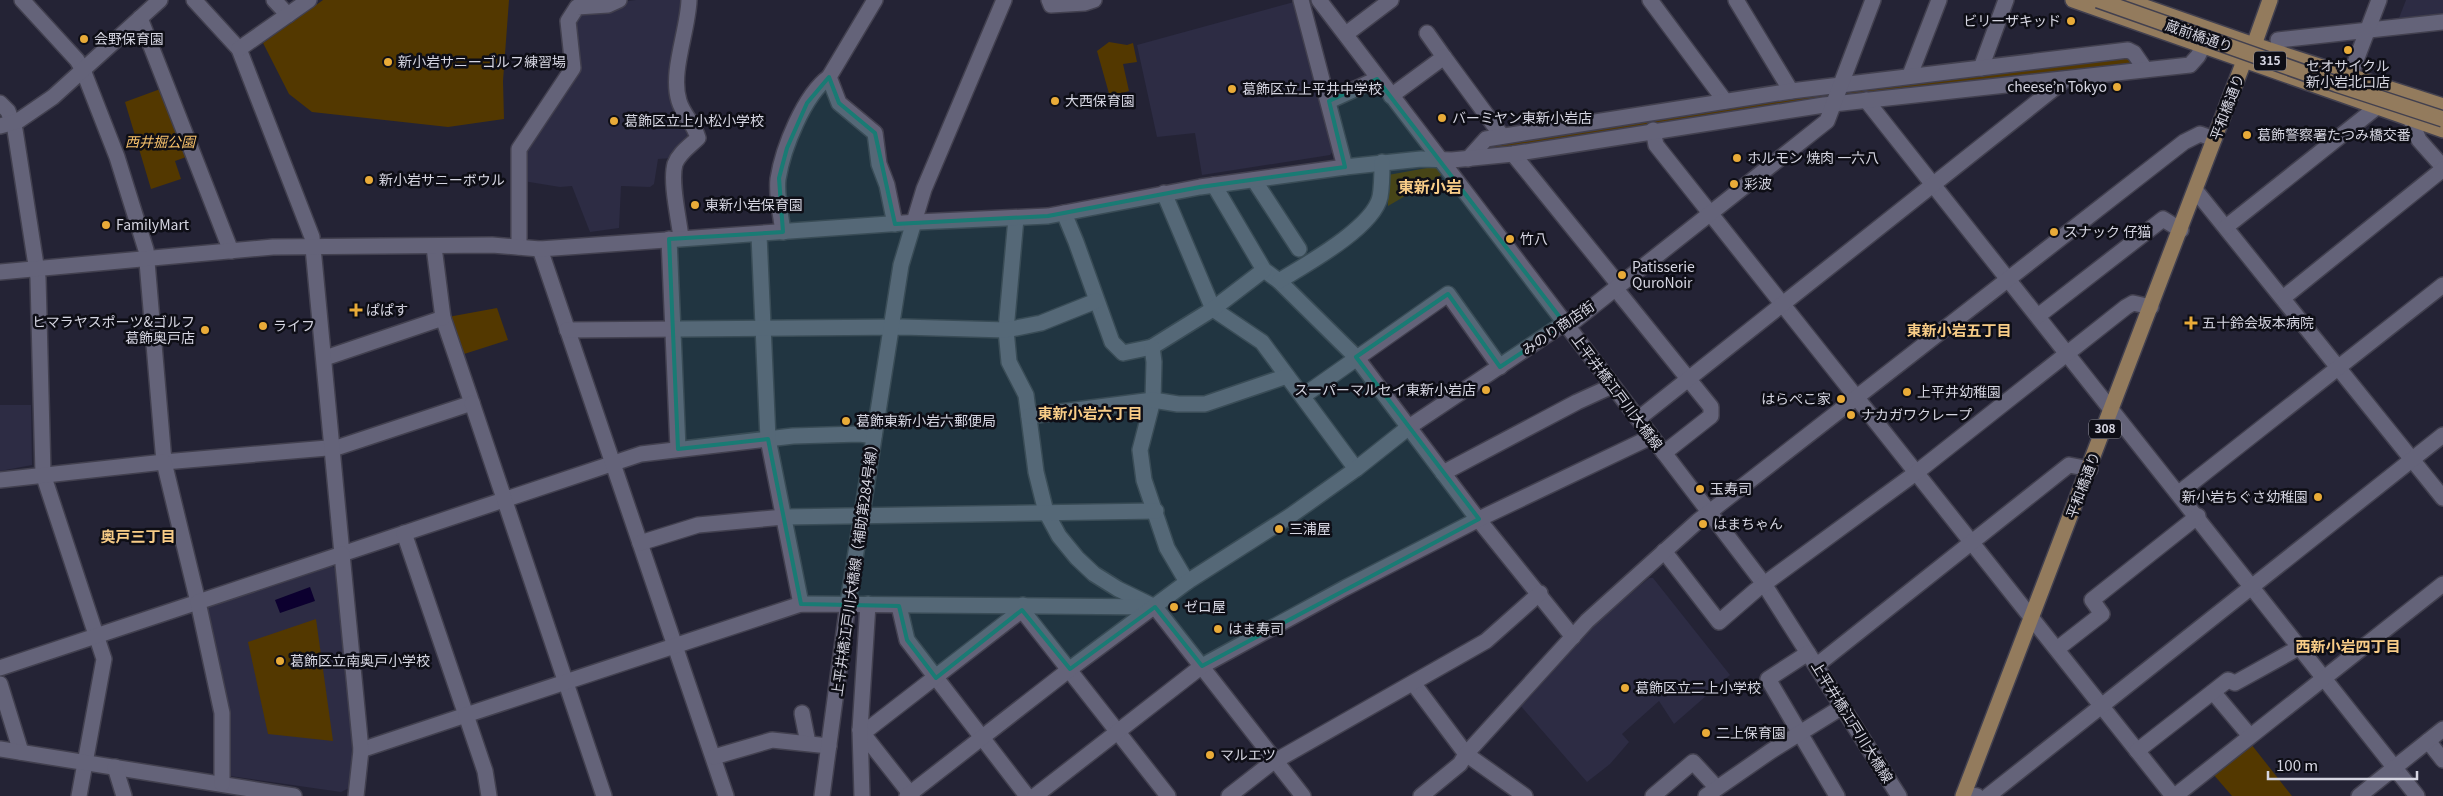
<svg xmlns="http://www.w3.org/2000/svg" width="2443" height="796" font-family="Georgia,'Noto Sans JP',serif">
<rect width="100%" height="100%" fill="#242335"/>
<g fill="#2d2c44">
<path d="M636 0H682L685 4 672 68 693 138 673 158 658 159 654 184 650 187 621 186 619 228 590 232 572 186 560 187 523 181 521 152 576 69 571 23 579 10 609 9 628 1Z"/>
<path d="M2406 0H2443V14L2399 18Z"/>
<path d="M1294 2 1334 150 1330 155 1202 175 1195 133 1157 137 1137 45Z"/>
<path d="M0 405H31L32 465 0 471Z"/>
<path d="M329 564 337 570 354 756 349 788 341 792 230 776 226 771 204 609 209 602Z"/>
<path d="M1649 578H1653L1730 675 1674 724 1659 701 1622 734 1629 742 1610 764 1587 782 1519 704 1583 634Z"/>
</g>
<g fill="#533800">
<path d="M323 0H509L503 81 504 119 448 127 312 112 289 94 263 43Z"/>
<path d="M1109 42 1127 45 1133 43 1137 62 1123 64 1129 91 1110 97 1097 51Z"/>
<path d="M2128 56 2137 67 1843 98 1845 88Z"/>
<path d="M163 88 189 156 175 161 181 179 151 189 125 102Z"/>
<path d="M1830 89 1831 97 1526 146 1481 150 1489 142Z"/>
<path d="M1438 166 1443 174 1388 206V175Z"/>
<path d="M497 308 508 340 461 355 448 317Z"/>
<path d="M316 619 333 741 268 734 248 642Z"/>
<path d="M2251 744 2292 796H2232L2213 774Z"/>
</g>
<path fill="#0c002f" d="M310 587 315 601 280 613 275 600Z"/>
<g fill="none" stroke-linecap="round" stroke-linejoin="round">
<defs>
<g id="minor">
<path d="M22 0 77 60 83 70 117 157 146 250 164 462 339 447 472 403 443 318 325 358"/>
<path d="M194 0 239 49 312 237 342 554 641 454 793 436 860 434 874 436"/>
<path d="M274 0 288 15"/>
<path d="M1049 0 1051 5 1085 3 1094 0"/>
<path d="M1301 0 1345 167"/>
<path d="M1319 0 1764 584 1899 796"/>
<path d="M1650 0 1725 101"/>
<path d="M1736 0 1791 91"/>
<path d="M140 18 231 251"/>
<path d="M1427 33 1444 57"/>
<path d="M1346 34 1391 0"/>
<path d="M2278 40 2443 22"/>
<path d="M239 49 309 0"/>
<path d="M1981 68 2006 0"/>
<path d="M1910 75 1939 0"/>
<path d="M2350 76 2379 0"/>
<path d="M829 77 839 103 875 133 879 164 887 185 895 224"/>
<path d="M1391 96 1444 57 1502 136"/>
<path d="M1866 100 2417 796"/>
<path d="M1329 101 1377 79"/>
<path d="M0 103 8 111 15 130 38 278 43 474 104 659 79 796"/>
<path d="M2410 118 2419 140 2443 167"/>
<path d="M0 126 18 121 53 97 160 0"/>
<path d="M1653 130 1656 145 2173 796"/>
<path d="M1513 154 1619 285"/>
<path d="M1468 159 1486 139 1791 91 2128 50 2134 53 2145 69"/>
<path d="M1254 180 1299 249"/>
<path d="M1214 185 1264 270 1279 281 1356 357 1474 514 1573 637"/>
<path d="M2196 191 2443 498"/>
<path d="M1164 193 1213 309 1262 342 1356 469"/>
<path d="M1064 213 1076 242 1112 342 1123 353 1152 347 1213 309 1264 270"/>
<path d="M1016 218 1006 330 1009 362 1026 395 1036 472 1046 512 1059 536 1077 558 1094 574 1118 589 1155 607 1303 796"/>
<path d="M2226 227 2377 107"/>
<path d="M783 232C781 215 776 196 778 179 783 148 804 95 829 77L875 0"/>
<path d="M759 235 768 439 801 604"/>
<path d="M681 238C679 219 670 182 675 164 679 153 690 146 698 138 694 123 683 115 679 101 670 72 688 31 689 0"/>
<path d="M669 239 678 449"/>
<path d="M434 247 443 318"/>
<path d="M519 247V149L573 68 568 21 577 7 608 5 619 0"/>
<path d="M540 249 726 796"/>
<path d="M0 272 273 247 492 245 540 249 917 222 1048 216 1200 187 1345 167 1421 159 1452 160 1513 154 1824 105 2190 65 2198 56 2203 46"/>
<path d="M1279 281C1305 265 1373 228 1380 197 1382 186 1382 173 1382 162"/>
<path d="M1615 288 1711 407V416L1664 453"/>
<path d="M2283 298 2443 169"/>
<path d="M2038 316 2163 219 2181 230"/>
<path d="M567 330 902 327 1006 330 1041 323 1096 301"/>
<path d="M1152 347 1154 362 1153 400 1140 450 1144 480 1167 548 1187 582"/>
<path d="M1303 396 1448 294 1500 367"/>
<path d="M472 403 604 796"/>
<path d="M1029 416 1153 400 1178 404H1205L1287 376"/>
<path d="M1638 419 2066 79"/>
<path d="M1443 473 1577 402 1612 386"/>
<path d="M0 480 164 462 198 602 0 668"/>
<path d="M2179 493 2443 285"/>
<path d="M640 543 698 525 784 517 1156 511"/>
<path d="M1664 551 1719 622 1756 590 1917 472 2126 307 2133 303 2151 307"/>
<path d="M899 606 907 640 1027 796"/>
<path d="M1022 610 1168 796"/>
<path d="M2057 649 2102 614 2092 600 2198 516"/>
<path d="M1808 653 1768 679 1837 796"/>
<path d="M1817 665 2069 465 2090 469"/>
<path d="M1413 683 1466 754 1525 796"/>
<path d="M0 684 21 752"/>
<path d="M2213 692 2250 736"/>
<path d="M802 713 808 743"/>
<path d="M860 730H867L1022 610 1023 605"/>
<path d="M860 730 912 796"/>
<path d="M2428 741 2443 760"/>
<path d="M0 749 294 796"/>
<path d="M361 750 466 715 404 533"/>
<path d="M2137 751 2228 680 2235 683 2300 647"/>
<path d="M714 757 772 740 829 746"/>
<path d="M115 767 124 796"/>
<path d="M222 784V713L198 602 342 554 361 750 356 796"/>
<path d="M1964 794 1977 796"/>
<path d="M489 796 485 771 466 715 801 604 1155 607"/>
<path d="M822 796 848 603 901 265 924 189 1004 0"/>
<path d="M862 796 860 730 868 604"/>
<path d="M907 796 1070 669 1187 582 1290 516 1356 469 1409 427 1560 326 1573 322 1827 121 1873 0"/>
<path d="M1035 796 1202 666 1345 588 1479 519 1651 437"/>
<path d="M1229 796 1270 764 1486 641 1540 593"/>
<path d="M1421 796 1460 764 1466 754 1587 621 1698 521 2184 142 2200 134 2214 139"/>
<path d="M1653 796 1693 762 1717 788"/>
<path d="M1706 796 1771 751 1842 707"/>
<path d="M1988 796 2443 435"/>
<path d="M2175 796 2443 584"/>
<path d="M2359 796 2443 729"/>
</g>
<g id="major">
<path d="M2073 0 2443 130"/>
<path d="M2125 0 2254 45 2443 106"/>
<path d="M1963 796 2244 61 2254 45 2270 0"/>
</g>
</defs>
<use href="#minor" stroke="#42404f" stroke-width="18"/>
<use href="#major" stroke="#42404f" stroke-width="18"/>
<use href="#minor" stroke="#646379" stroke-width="15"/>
<use href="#major" stroke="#937b5d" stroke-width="15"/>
<defs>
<path id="major-bridge" d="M2098 0 2336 84 2443 119"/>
</defs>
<use href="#major-bridge" stroke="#42404f" stroke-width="18" stroke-linecap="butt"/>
<use href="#major-bridge" stroke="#937b5d" stroke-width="15"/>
</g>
<path fill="#197b74" fill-opacity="0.2" stroke="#197b74" stroke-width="4" stroke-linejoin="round" d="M829 77 839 103 875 133 895 224 1048 216 1200 187 1345 167 1329 101 1377 79 1565 324 1500 367 1448 294 1356 357 1479 519 1202 666 1155 607 1070 669 1022 610 936 678 907 640 899 606 801 604 768 439 678 449 669 239 783 232 779 178 787 148 807 103Z"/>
<g fill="#e9ab38" stroke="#0e0e16" stroke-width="2">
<circle cx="2071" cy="21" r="5"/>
<circle cx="84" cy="39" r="5"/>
<circle cx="2348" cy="50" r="5"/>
<circle cx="388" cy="62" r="5"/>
<circle cx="2117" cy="87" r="5"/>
<circle cx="1232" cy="89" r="5"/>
<circle cx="1055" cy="101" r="5"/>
<circle cx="1442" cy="118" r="5"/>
<circle cx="614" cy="121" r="5"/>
<circle cx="2247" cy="135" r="5"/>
<circle cx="1737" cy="158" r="5"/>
<circle cx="369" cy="180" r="5"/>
<circle cx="1734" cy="184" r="5"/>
<circle cx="695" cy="205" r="5"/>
<circle cx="106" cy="225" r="5"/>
<circle cx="2054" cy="232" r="5"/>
<circle cx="1510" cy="239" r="5"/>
<circle cx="1622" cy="275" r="5"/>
<path d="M353.5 302.5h5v5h5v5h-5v5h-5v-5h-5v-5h5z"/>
<path d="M2188.5 315.5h5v5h5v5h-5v5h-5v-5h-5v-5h5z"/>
<circle cx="263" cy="326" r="5"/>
<circle cx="205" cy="330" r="5"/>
<circle cx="1486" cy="390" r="5"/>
<circle cx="1907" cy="392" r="5"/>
<circle cx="1841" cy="399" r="5"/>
<circle cx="1851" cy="415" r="5"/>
<circle cx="846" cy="421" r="5"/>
<circle cx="1700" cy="489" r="5"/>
<circle cx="2318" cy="497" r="5"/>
<circle cx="1703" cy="524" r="5"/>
<circle cx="1279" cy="529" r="5"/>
<circle cx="1174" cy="607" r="5"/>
<circle cx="1218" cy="629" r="5"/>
<circle cx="280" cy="661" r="5"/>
<circle cx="1625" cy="688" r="5"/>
<circle cx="1706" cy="733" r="5"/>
<circle cx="1210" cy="755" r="5"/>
</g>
<g text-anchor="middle" stroke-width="5" stroke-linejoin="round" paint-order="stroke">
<g fill="#0e0e16" stroke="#9999a4" stroke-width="1">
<rect x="2254" y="51.5" width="32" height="19" rx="4"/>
<rect x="2089" y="419.5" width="32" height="19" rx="4"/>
</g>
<g font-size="12" font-weight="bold" fill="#d5d5e1">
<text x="2270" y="65">315</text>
<text x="2105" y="433">308</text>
</g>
<g font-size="14" fill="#d5d5e1" stroke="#0e0e16" text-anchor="start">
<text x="2061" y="26" text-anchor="end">ビリーザキッド</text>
<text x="94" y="44">会野保育園</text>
<text x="398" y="67">新小岩サニーゴルフ練習場</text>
<text x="2348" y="71" text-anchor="middle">セオサイクル<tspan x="2348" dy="16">新小岩北口店</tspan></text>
<text x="2107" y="92" text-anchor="end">cheese’n Tokyo</text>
<text x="1242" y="94">葛飾区立上平井中学校</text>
<text x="1065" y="106">大西保育園</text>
<text x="1452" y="123">バーミヤン東新小岩店</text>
<text x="624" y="126">葛飾区立上小松小学校</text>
<text x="2257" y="140">葛飾警察署たつみ橋交番</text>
<text x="1747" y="163">ホルモン 焼肉 一六八</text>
<text x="379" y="185">新小岩サニーボウル</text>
<text x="1744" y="189">彩波</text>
<text x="705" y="210">東新小岩保育園</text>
<text x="116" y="230">FamilyMart</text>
<text x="2064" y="237">スナック 仔猫</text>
<text x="1520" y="244">竹八</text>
<text x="1632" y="272">Patisserie<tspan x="1632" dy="16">QuroNoir</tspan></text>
<text x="366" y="315">ぱぱす</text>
<text x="195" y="327" text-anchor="end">ヒマラヤスポーツ&amp;ゴルフ<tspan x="195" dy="16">葛飾奥戸店</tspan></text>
<text x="2202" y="328">五十鈴会坂本病院</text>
<text x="273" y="331">ライフ</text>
<text x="1476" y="395" text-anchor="end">スーパーマルセイ東新小岩店</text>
<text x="1917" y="397">上平井幼稚園</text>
<text x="1831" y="404" text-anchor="end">はらぺこ家</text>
<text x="1861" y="420">ナカガワクレープ</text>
<text x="856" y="426">葛飾東新小岩六郵便局</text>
<text x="1710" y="494">玉寿司</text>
<text x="2308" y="502" text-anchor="end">新小岩ちぐさ幼稚園</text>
<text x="1713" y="529">はまちゃん</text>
<text x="1289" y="534">三浦屋</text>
<text x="1184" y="612">ゼロ屋</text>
<text x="1228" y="634">はま寿司</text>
<text x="290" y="666">葛飾区立南奥戸小学校</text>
<text x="1635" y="693">葛飾区立二上小学校</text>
<text x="1716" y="738">二上保育園</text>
<text x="1220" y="760">マルエツ</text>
</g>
<g font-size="14" fill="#d5d5e1" stroke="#0e0e16">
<text transform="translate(2199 36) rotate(19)" y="5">蔵前橋通り</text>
<text transform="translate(2227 107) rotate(-69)" y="5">平和橋通り</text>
<text transform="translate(1558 328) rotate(-34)" y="5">みのり商店街</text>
<text transform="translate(1617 392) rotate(53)" y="5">上平井橋江戸川大橋線</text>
<text transform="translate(2083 485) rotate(-69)" y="5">平和橋通り</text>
<text transform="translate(855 567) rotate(-82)" y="5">上平井橋江戸川大橋線（補助第284号線）</text>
<text transform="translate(1852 722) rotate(58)" y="5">上平井橋江戸川大橋線</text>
</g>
<g font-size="14" font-style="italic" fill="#f6c16b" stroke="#0e0e16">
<text x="160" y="147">西井掘公園</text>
</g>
<g font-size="15" font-weight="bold" fill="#f8cc87" stroke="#0e0e16">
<text x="1959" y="336">東新小岩五丁目</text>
<text x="1090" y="419">東新小岩六丁目</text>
<text x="138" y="542">奥戸三丁目</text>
<text x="2348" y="652">西新小岩四丁目</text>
</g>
<g font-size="16" font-weight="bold" fill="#f8cc87" stroke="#0e0e16">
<text x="1430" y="193">東新小岩</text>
</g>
</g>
<path d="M2268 771v8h149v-8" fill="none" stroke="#d5d5e1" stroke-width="2.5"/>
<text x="2276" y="771" font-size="15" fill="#d5d5e1" stroke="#0e0e16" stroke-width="4" paint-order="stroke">100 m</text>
</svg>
